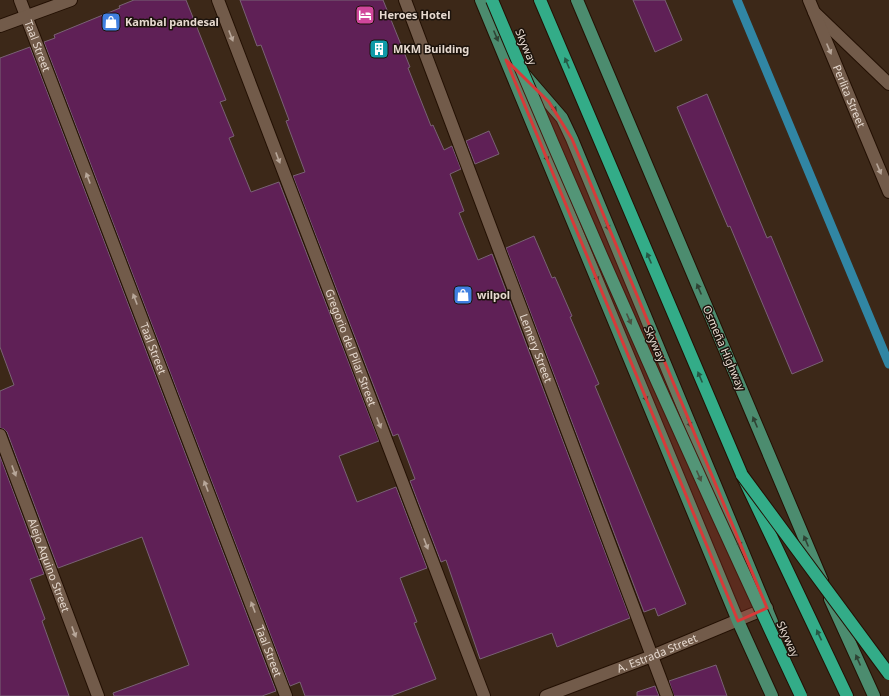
<svg xmlns="http://www.w3.org/2000/svg" width="889" height="696" font-family="'Noto Sans',sans-serif">
<rect width="100%" height="100%" fill="#3c2818"/>
<g fill="none" stroke-linecap="round" stroke-linejoin="round">
<path stroke="#3186a4" stroke-width="9" d="M737 0 889 364"/>
</g>
<g fill="#5f2056" stroke="#796274">
<path d="M134 0H186L226 100 220 102 234 136 229 138 251 192 279 182 379 441 339 456 357 502 396 487 427 568 400 578 417 622 414 623 436 679 391 696H305L300 682 290 686 44 42 55 38 54 35 120 8 119 6Z"/>
<path d="M240 0H383L410 67 408 68 431 126 433 125 444 150 452 146 461 169 450 174 464 211 459 213 478 260 492 254 630 618 557 647 552 633 480 659 446 560 441 562 410 481 415 479 398 434 393 436 293 176 305 172 286 121 289 120 261 45 257 46Z"/>
<path d="M633 0H665L682 40 655 52Z"/>
<path d="M30 47 276 691 262 696H114L113 693 189 665 142 537 58 568 7 432 4 429 0 428V391L14 385 0 347V58Z"/>
<path d="M707 94 767 238 771 236 823 361 792 374 730 226 728 227 677 107Z"/>
<path d="M489 131 499 154 475 164 466 141Z"/>
<path d="M534 236 552 278 555 277 572 316 570 317 599 384 595 386 686 604 658 616 655 608 644 612 506 248Z"/>
<path d="M0 456 44 574 30 579 45 619 42 621 69 696H0Z"/>
<path d="M716 665 727 696H674L669 681Z"/>
<path d="M655 686 659 696H637V692Z"/>
</g>
<g fill="none" stroke-linecap="round" stroke-linejoin="round">
<defs>
<g id="street">
<path id="s1" d="M20 0 286 696"/>
<path id="s2" d="M218 0 484 696"/>
<path id="s3" d="M405 0 667 696"/>
<path d="M814 12 889 84"/>
<path d="M0 26 71 0"/>
<path id="s4" d="M0 435 98 696"/>
</g>
<g id="secondary">
<path id="s5" d="M809 0 889 192"/>
<path id="s6" d="M546 696 652 656 767 608"/>
</g>
<g id="primary">
<path d="M481 0 738 621 772 696"/>
<path d="M577 0 822 580"/>
<path d="M524 74 562 118 572 139 772 622"/>
<path d="M830 599 874 696"/>
</g>
<path id="highway" d="M540 0 742 475 847 696"/>
</defs>
<use href="#street" stroke="#231003" stroke-width="14"/>
<use href="#secondary" stroke="#231003" stroke-width="14"/>
<use href="#primary" stroke="#231003" stroke-width="14"/>
<use href="#highway" stroke="#231003" stroke-width="14"/>
<use href="#street" stroke="#725b4a" stroke-width="12"/>
<use href="#secondary" stroke="#725b4a" stroke-width="12"/>
<use href="#primary" stroke="#4c8c6f" stroke-width="12"/>
<use href="#highway" stroke="#33ac88" stroke-width="12"/>
<defs>
<g id="highway-bridge">
<path d="M492 0C590 234 693 466 801 696"/>
<path d="M742 475 889 674"/>
</g>
</defs>
<use href="#highway-bridge" stroke="#231003" stroke-width="14" stroke-linecap="butt"/>
<use href="#highway-bridge" stroke="#33ac88" stroke-width="12"/>
</g>
<defs><path id="oneway-solid" d="M-6-.8H1V-3.2L6.5 0L1 3.2V.8H-6Z"/></defs>
<g fill="#b8a79a">
<use href="#oneway-solid" transform="translate(231 36) rotate(69)"/>
<use href="#oneway-solid" transform="translate(829 49) rotate(67)"/>
<use href="#oneway-solid" transform="translate(278 158) rotate(69)"/>
<use href="#oneway-solid" transform="translate(879 169) rotate(67)"/>
<use href="#oneway-solid" transform="translate(88 178) rotate(-111)"/>
<use href="#oneway-solid" transform="translate(135 299) rotate(-111)"/>
<use href="#oneway-solid" transform="translate(379 423) rotate(69)"/>
<use href="#oneway-solid" transform="translate(14 471) rotate(69)"/>
<use href="#oneway-solid" transform="translate(206 486) rotate(-111)"/>
<use href="#oneway-solid" transform="translate(426 544) rotate(69)"/>
<use href="#oneway-solid" transform="translate(253 607) rotate(-111)"/>
<use href="#oneway-solid" transform="translate(74 632) rotate(69)"/>
</g>
<g fill="#2f4334">
<use href="#oneway-solid" transform="translate(496 36) rotate(67)"/>
<use href="#oneway-solid" transform="translate(553 107) rotate(52)"/>
<use href="#oneway-solid" transform="translate(546 156) rotate(68)"/>
<use href="#oneway-solid" transform="translate(607 225) rotate(67)"/>
<use href="#oneway-solid" transform="translate(596 276) rotate(68)"/>
<use href="#oneway-solid" transform="translate(699 289) rotate(-113)"/>
<use href="#oneway-solid" transform="translate(645 396) rotate(68)"/>
<use href="#oneway-solid" transform="translate(689 422) rotate(67)"/>
<use href="#oneway-solid" transform="translate(755 422) rotate(-113)"/>
<use href="#oneway-solid" transform="translate(806 541) rotate(-113)"/>
<use href="#oneway-solid" transform="translate(739 542) rotate(67)"/>
<use href="#oneway-solid" transform="translate(858 660) rotate(-114)"/>
</g>
<g fill="#265844">
<use href="#oneway-solid" transform="translate(567 63) rotate(-113)"/>
<use href="#oneway-solid" transform="translate(649 258) rotate(-113)"/>
<use href="#oneway-solid" transform="translate(629 319) rotate(66)"/>
<use href="#oneway-solid" transform="translate(700 377) rotate(-113)"/>
<use href="#oneway-solid" transform="translate(699 476) rotate(66)"/>
<use href="#oneway-solid" transform="translate(819 635) rotate(-115)"/>
</g>
<path fill="#d83a39" fill-opacity="0.2" stroke="#d83a39" stroke-width="3" stroke-linejoin="round" d="M506 60 549 102 572 139 767 608 738 621Z"/>
<defs>
<symbol id="hotel-square" viewBox="-11 -11 22 22"><rect x="-9" y="-9" width="18" height="18" rx="4" fill="#d1479c" stroke="#1c130c"/><path d="M-6-4.5h1.5V1H6V5H4.5V3h-9V5H-6ZM-4 0a1.8 1.8 0 1 1 3.6 0ZM.5 0V-2.5h3Q6-2.5 6 0Z" fill="#fff"/></symbol>
<symbol id="shop-square" viewBox="-11 -11 22 22"><rect x="-9" y="-9" width="18" height="18" rx="4" fill="#3f7fe0" stroke="#1c130c"/><path d="M-5-2.5h2.3a2.7 3.5 0 0 1 5.4 0H5L5.5 6h-11ZM-1.5-2.5h3a1.5 2.3 0 0 0-3 0Z" fill="#fff"/></symbol>
<symbol id="building-square" viewBox="-11 -11 22 22"><rect x="-9" y="-9" width="18" height="18" rx="4" fill="#0f9aa8" stroke="#1c130c"/><path d="M-4-6H4V6H1V3H-1V6H-4ZM-2.5-4.3h1.7v1.8h-1.7ZM.8-4.3h1.7v1.8H.8ZM-2.5-1h1.7V.8h-1.7ZM.8-1h1.7V.8H.8Z" fill="#fff"/></symbol>
</defs>
<g fill-rule="evenodd">
<use href="#hotel-square" x="354" y="4" width="22" height="22"/>
<use href="#shop-square" x="100" y="11" width="22" height="22"/>
<use href="#building-square" x="368" y="38" width="22" height="22"/>
<use href="#shop-square" x="452" y="284" width="22" height="22"/>
</g>
<g text-anchor="middle" stroke-width="3" stroke-linejoin="round" paint-order="stroke">
<g font-size="11" font-weight="bold" fill="#e6d9cf" stroke="#1c130c" text-anchor="start">
<text x="379" y="19">Heroes Hotel</text>
<text x="125" y="26">Kambal pandesal</text>
<text x="393" y="53">MKM Building</text>
<text x="477" y="299">wilpol</text>
</g>
<g font-size="11" fill="#e6d9cf" stroke="#1c130c">
<text dy="4" stroke="none"><textPath href="#s1" startOffset="49">Taal Street</textPath></text>
<text transform="translate(526 47) rotate(67)" y="4">Skyway</text>
<text dy="4" stroke="none"><textPath href="#s5" startOffset="104">Perlita Street</textPath></text>
<text transform="translate(655 344) rotate(66)" y="4">Skyway</text>
<text dy="4" stroke="none"><textPath href="#s1" startOffset="373">Taal Street</textPath></text>
<text dy="4" stroke="none"><textPath href="#s2" startOffset="372">Gregorio del Pilar Street</textPath></text>
<text dy="4" stroke="none"><textPath href="#s3" startOffset="372">Lemery Street</textPath></text>
<text transform="translate(724 348) rotate(67)" y="4">Osmeña Highway</text>
<text dy="4" stroke="none"><textPath href="#s4" startOffset="139">Alejo Aquino Street</textPath></text>
<text transform="translate(788 639) rotate(65)" y="4">Skyway</text>
<text dy="4" stroke="none"><textPath href="#s1" startOffset="697">Taal Street</textPath></text>
<text dy="4" stroke="none"><textPath href="#s6" startOffset="119">A. Estrada Street</textPath></text>
</g>
</g>
</svg>
